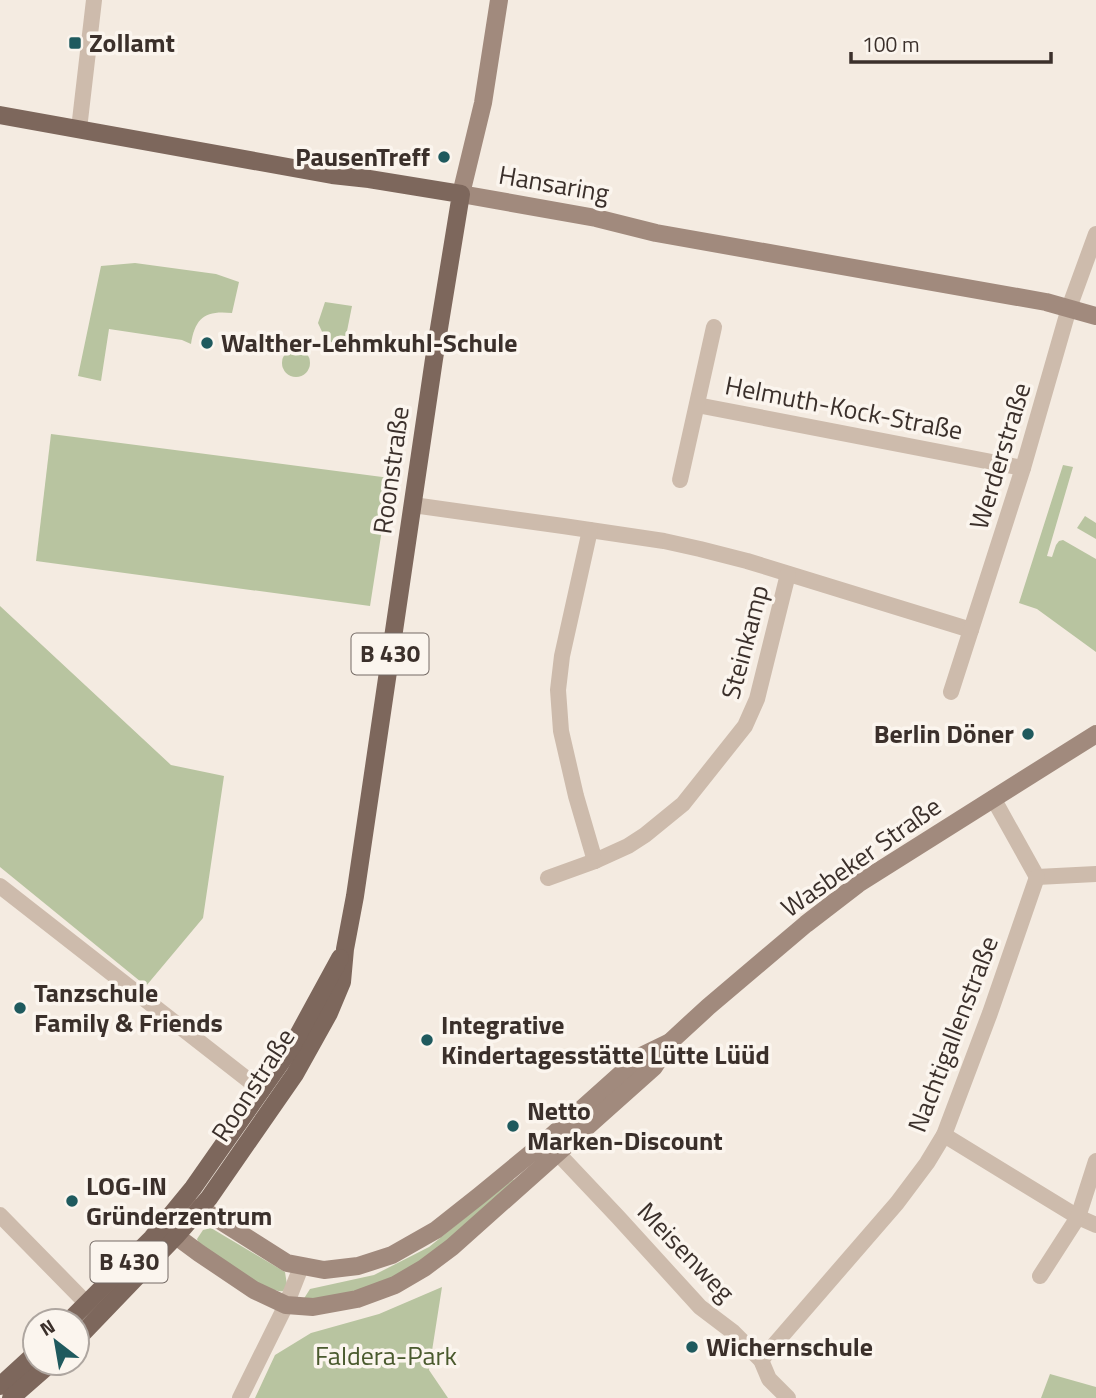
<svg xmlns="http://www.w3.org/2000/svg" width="1096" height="1398" font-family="'Titillium Web',sans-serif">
<rect width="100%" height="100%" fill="#f4ebe1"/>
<g fill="#b8c4a0">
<path d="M135 263 216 274 239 282 232 313C205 310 195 318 191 344L182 340 109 329 101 381 78 376 101 266Z"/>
<path d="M325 302 352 306 346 336 339 341 331 342 324 336 318 323Z"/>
<circle cx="296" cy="363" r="14"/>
<path d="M51 434 390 478 370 606 36 561Z"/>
<path d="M1063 465 1073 467 1047 556 1052 557 1056 545 1059 541 1063 540 1096 559V652L1037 609 1019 603Z"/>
<path d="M1085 516 1096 523V539L1077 528Z"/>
<path d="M0 606 171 765 224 776 203 918 146 986 0 867Z"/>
<path d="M513 1179 516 1183C474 1219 416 1279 362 1292 343 1297 322 1297 303 1300L310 1289 374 1275 429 1247Z"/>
<path d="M211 1228 285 1272 287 1285 283 1291C266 1294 215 1256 199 1244L197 1239 203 1230Z"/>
<path d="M442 1287 429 1370 448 1398H255L275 1355 311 1333 379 1314Z"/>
<path d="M1050 1374 1096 1387V1398H1041Z"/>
</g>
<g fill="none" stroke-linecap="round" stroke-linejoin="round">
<g stroke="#cdbbac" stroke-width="16">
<path d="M79 129 94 0"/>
<path d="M697 405 1023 468"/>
<path d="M680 480 714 327"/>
<path d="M413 505 563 526 664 541 700 549 747 561 971 630"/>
<path d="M590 530 562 656 558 690 561 731 576 796 595 861 628 846 645 835 683 804 745 726 757 699 788 574"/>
<path d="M951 692 1023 468 1069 308 1096 234"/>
<path d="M993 798 1037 877 1096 874"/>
<path d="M548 878 595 861"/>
<path d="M0 886 252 1083 262 1090"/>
<path d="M944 1135 1078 1217 1096 1225"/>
<path d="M549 1144 618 1217 700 1307 733 1332 761 1360 769 1379 788 1398"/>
<path d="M0 1215 94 1311"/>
<path d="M1040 1276 1078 1217 1096 1161"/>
<path d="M761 1360 897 1203 927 1163 944 1135 990 1013 1037 877"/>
<path d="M240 1398 286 1305 301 1267"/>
</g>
<g stroke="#a18a7d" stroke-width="18">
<path d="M499 0 483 103 461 194 596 218 656 233 1046 302 1096 316"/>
<path d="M185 1207 200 1208 287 1263 324 1270 358 1266 392 1255 436 1230 479 1196 546 1141 641 1056 670 1042"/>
<path d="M172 1224 176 1236 199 1253 254 1290 286 1305 313 1307 357 1299 395 1285 424 1268 452 1247 654 1067 670 1042 708 1007 806 924 858 884 1096 734"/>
</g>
<g stroke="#7d675c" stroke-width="18">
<path d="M0 115 332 175 369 179 461 194 434 359 355 896 345 949 342 982 329 1013 295 1074 209 1198 176 1236 77 1339"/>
<path d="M69 1321 152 1238 193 1188 291 1048 340 958"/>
<path d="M0 1386 35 1354"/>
<path d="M11 1398 51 1363"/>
</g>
</g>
<g fill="#1f5a5e" stroke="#fbf5ee" stroke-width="2.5">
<rect x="68" y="36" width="14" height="14" rx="3.5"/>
<circle cx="444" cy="157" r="7"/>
<circle cx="207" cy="343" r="7"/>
<circle cx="1028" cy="734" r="7"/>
<circle cx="20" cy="1008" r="7"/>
<circle cx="427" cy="1040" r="7"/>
<circle cx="513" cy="1126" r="7"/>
<circle cx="72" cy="1201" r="7"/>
<circle cx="692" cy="1347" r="7"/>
</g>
<g text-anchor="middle" stroke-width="7" stroke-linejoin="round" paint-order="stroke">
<g fill="#fbf5ee" stroke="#756b66" stroke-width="2">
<rect x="351.5" y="633.5" width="77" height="41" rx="5"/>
<rect x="90.5" y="1241.5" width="77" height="41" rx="5"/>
</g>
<g font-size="24" font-weight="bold" fill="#3b302b">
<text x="390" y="662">B 430</text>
<text x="129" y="1270">B 430</text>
</g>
<g font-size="26" font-weight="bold" fill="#3b302b" stroke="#fbf5ee" text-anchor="start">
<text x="89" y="52">Zollamt</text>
<text x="430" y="166" text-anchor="end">PausenTreff</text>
<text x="221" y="352">Walther-Lehmkuhl-Schule</text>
<text x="1014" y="743" text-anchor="end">Berlin Döner</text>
<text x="34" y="1002">Tanzschule<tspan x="34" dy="30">Family &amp; Friends</tspan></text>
<text x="441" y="1034">Integrative<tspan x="441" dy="30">Kindertagesstätte Lütte Lüüd</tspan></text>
<text x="527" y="1120">Netto<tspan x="527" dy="30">Marken-Discount</tspan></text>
<text x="86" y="1195">LOG-IN<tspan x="86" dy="30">Gründerzentrum</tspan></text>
<text x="706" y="1356">Wichernschule</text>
</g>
<g font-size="26" fill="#3b302b" stroke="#fbf5ee">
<text transform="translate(554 184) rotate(10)" y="9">Hansaring</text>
<text transform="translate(844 408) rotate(11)" y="9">Helmuth-Kock-Straße</text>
<text transform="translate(1000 456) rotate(-73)" y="9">Werderstraße</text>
<text transform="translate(391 470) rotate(-82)" y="9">Roonstraße</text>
<text transform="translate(745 642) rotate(-75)" y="9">Steinkamp</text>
<text transform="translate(861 857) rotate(-35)" y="9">Wasbeker Straße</text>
<text transform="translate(953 1034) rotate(-69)" y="9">Nachtigallenstraße</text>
<text transform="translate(253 1085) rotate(-57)" y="9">Roonstraße</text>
<text transform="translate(686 1252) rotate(46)" y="9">Meisenweg</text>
</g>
<g font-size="26" fill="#4a5a2e" stroke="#fbf5ee">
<text x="386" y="1365">Faldera-Park</text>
</g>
</g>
<g transform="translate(56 1342) rotate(329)"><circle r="33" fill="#fbf5ee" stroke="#aea6a0" stroke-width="2"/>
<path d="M0-5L12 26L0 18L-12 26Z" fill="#1f5a5e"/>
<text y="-10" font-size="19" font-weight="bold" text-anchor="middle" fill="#3b302b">N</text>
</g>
<path d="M851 52v10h200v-10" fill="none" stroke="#3b302b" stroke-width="3.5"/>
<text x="862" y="52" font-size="21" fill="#3b302b" stroke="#fbf5ee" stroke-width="5" paint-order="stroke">100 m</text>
</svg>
